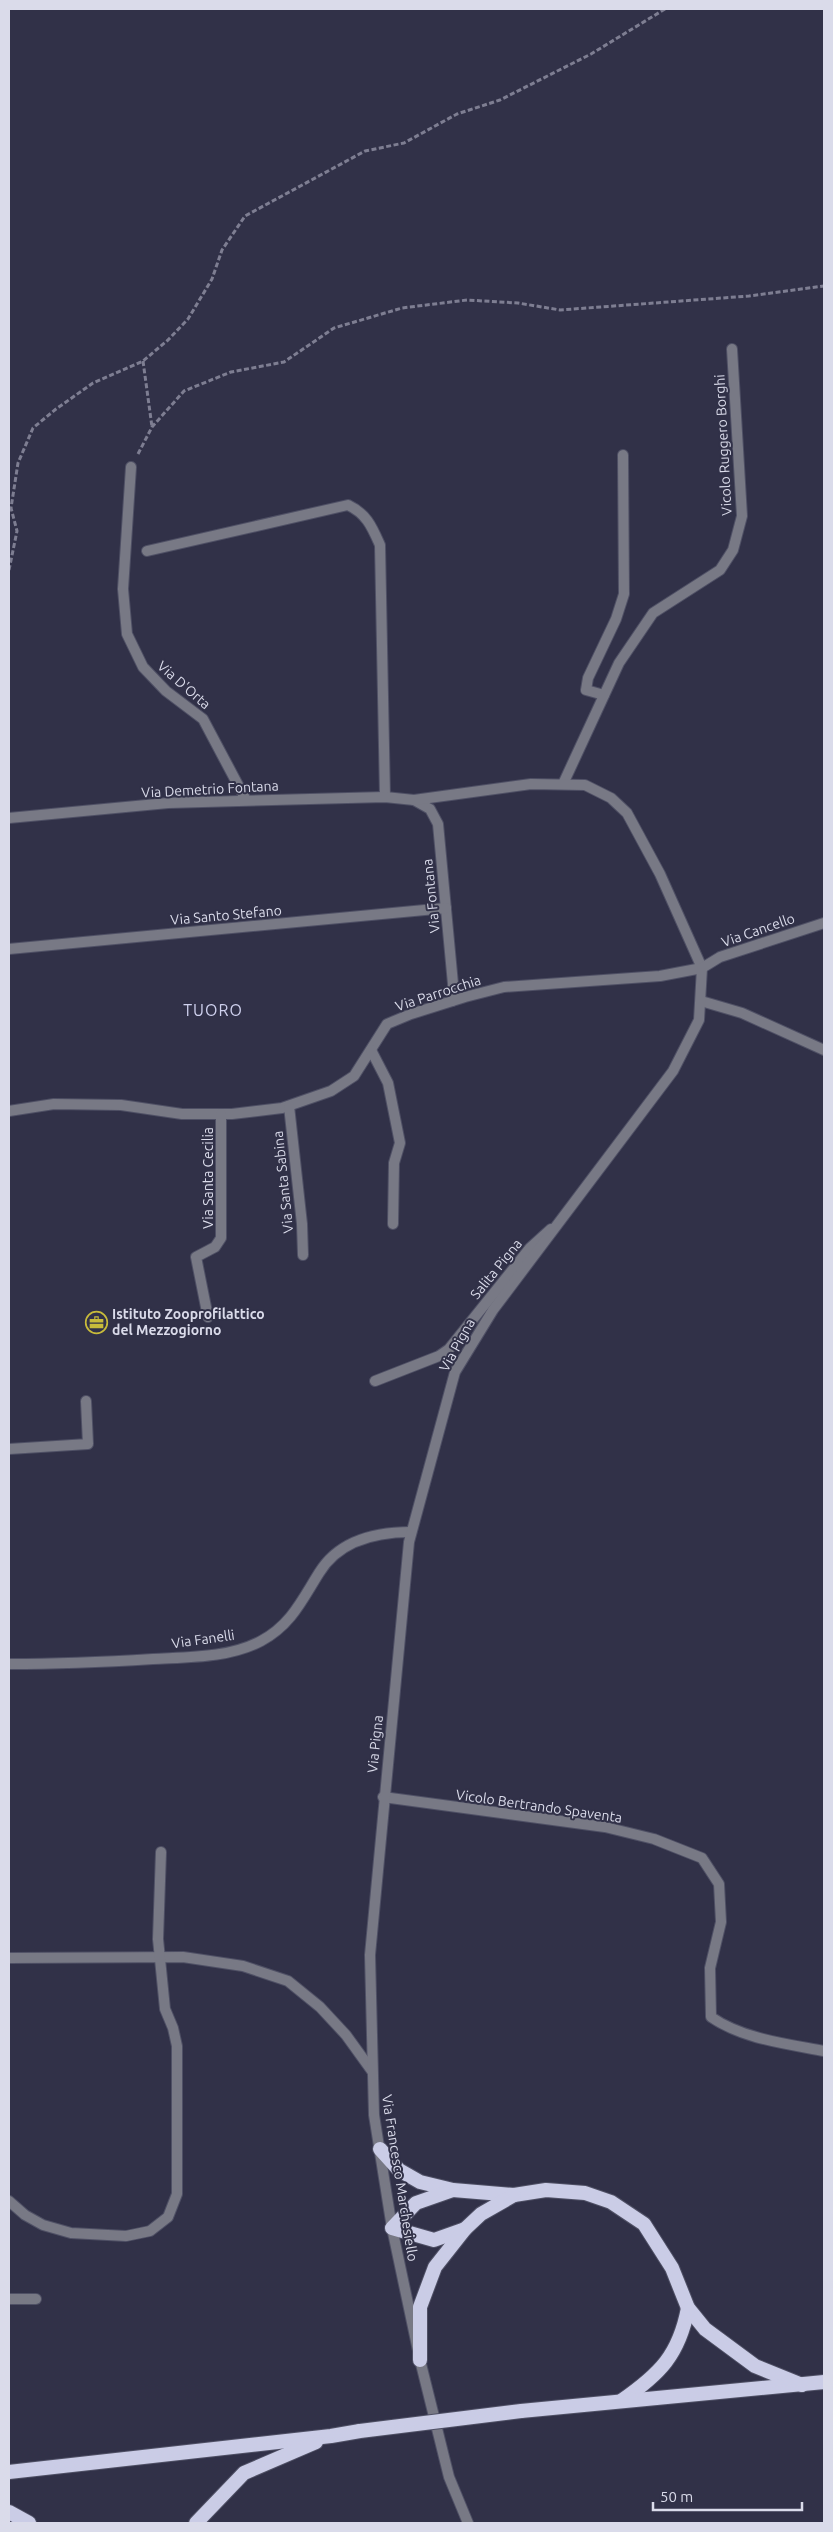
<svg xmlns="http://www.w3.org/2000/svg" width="833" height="2532" font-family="Ubuntu,sans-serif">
<rect width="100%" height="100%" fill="#313148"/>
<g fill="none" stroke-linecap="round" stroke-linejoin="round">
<defs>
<path id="service" d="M375 1381 439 1356 449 1349 530 1248 551 1229"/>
<g id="minor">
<path d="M131 467 123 589 127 634 143 667 166 691 203 719 246 800"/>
<path d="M147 551 348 505C367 514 372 527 380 545L385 797"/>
<path d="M604 695 586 690 588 678 616 619 624 594 623 455"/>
<path d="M563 784 619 663 653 613 720 570 733 550 742 516 732 349"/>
<path d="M414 800 430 809 438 824 453 984 452 1001"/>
<path d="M9 818 168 803 385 797 414 800 531 784 585 785 611 798 627 813 660 874 702 968 660 976 504 987 465 997 411 1014 387 1024 354 1076 331 1091 282 1108 232 1114H182L121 1105 54 1104 9 1111"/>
<path d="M9 949 446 908"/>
<path d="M701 1001 742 1013 824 1050"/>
<path d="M371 1050 388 1083 400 1143 394 1163 393 1224"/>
<path d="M289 1106 302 1224 303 1255"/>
<path d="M208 1317 196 1257 215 1247 221 1238V1114"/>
<path d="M9 1449 88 1444 86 1401"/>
<path d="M9 1664C57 1664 105 1662 153 1659 189 1657 229 1658 261 1641 291 1625 302 1600 319 1573 339 1540 376 1532 411 1532"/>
<path d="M383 1797 605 1827 654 1839 702 1858 719 1884 721 1922 710 1968 711 2017C743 2039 787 2044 824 2051"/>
<path d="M9 1958 183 1957 243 1966 288 1981 320 2007 346 2035 372 2071"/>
<path d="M9 2201 25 2215 43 2225 71 2233 126 2236 150 2231 168 2217 177 2194V2046L173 2028 165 2009 158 1939 161 1852"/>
<path d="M9 2299H36"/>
</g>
<path id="tertiary" d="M468 2523 449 2477 420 2360 392 2228 374 2115 370 1955 409 1542 455 1372 493 1310 673 1071 699 1020 702 968 720 957 824 923"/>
<g id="trunk">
<path d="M380 2149 399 2170 420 2182 453 2190 514 2195 546 2190 585 2193 611 2202 644 2224 672 2268 688 2308 705 2329 755 2366 802 2385"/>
<path d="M453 2190 416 2203 392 2228 434 2240 465 2229"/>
<path d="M420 2360V2307L435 2267 465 2229 481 2214 514 2195"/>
<path d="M621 2401C660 2374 679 2355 688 2308"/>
<path d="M521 2411 824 2382"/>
<path d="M9 2472 331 2436 360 2431"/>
<path d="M9 2512 29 2523"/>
<path d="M196 2523 244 2473 316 2442"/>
</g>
</defs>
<use href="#service" stroke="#4f5065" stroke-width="12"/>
<use href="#minor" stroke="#4f5065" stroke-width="12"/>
<use href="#tertiary" stroke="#4f5065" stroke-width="12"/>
<use href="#trunk" stroke="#4f5065" stroke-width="16"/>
<g stroke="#7e7e92" stroke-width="3" stroke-dasharray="5 2.5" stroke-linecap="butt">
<path d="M143 361 152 427"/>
<path d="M138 454 152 427 184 391 231 372 284 362 334 328 402 308 467 300 518 303 560 310 749 296 824 286"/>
<path d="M9 570 17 531 11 508 18 463 33 428 56 409 93 383 143 361 168 340 188 319 212 279 222 250 245 216 365 151 404 143 457 114 500 100 591 54 665 9"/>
</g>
<use href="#service" stroke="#787985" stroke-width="10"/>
<use href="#minor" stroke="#787985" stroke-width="10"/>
<use href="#tertiary" stroke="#787985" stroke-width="10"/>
<use href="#trunk" stroke="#cacce6" stroke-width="14"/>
<defs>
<path id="trunk-bridge" d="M360 2431 521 2411"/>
</defs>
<use href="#trunk-bridge" stroke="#4f5065" stroke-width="16" stroke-linecap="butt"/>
<use href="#trunk-bridge" stroke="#cacce6" stroke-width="14"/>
</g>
<defs>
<symbol id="office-ring" viewBox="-11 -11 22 22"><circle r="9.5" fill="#313148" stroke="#c8bb3b" stroke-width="1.5"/><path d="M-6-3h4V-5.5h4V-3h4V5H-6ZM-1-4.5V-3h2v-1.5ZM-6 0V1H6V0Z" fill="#c8bb3b"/></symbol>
</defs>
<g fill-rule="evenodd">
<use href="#office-ring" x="84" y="1310" width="25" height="25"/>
</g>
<g text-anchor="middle" stroke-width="4" stroke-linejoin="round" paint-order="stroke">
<g font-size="14" fill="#dadbea" stroke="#313148">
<text transform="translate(723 445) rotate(-93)" y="5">Vicolo Ruggero Borghi</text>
<text transform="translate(184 685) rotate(41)" y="5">Via D'Orta</text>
<text transform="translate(210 789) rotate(-3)" y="5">Via Demetrio Fontana</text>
<text transform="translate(431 896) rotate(-96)" y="5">Via Fontana</text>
<text transform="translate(226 915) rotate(-5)" y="5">Via Santo Stefano</text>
<text transform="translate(758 930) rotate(-19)" y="5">Via Cancello</text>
<text transform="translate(438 993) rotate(-18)" y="5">Via Parrocchia</text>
<text transform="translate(208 1178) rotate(-90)" y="5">Via Santa Cecilia</text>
<text transform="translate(283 1182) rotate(-96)" y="5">Via Santa Sabina</text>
<text transform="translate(496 1269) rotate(-51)" y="5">Salita Pigna</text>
<text transform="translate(457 1345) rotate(-61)" y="5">Via Pigna</text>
<text transform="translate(203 1639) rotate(-8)" y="5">Via Fanelli</text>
<text transform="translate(375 1744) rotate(-84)" y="5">Via Pigna</text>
<text transform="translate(539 1806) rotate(8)" y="5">Vicolo Bertrando Spaventa</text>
<text transform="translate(400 2178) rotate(81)" y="5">Via Francesco Marchesiello</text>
</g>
<g font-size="14" font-weight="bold" fill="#dadbea" stroke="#313148" text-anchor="start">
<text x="112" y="1319">Istituto Zooprofilattico<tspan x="112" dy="16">del Mezzogiorno</tspan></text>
</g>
<g font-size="16" letter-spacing="1" fill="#cfd1ee" stroke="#313148">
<text x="213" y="1016">TUORO</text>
</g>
</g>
<rect width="833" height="2532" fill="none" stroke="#dadbea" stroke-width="20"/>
<path d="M653 2502v8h149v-8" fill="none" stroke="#dadbea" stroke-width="2.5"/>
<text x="660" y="2502" font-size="15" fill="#dadbea" stroke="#313148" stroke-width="4" paint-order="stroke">50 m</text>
</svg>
